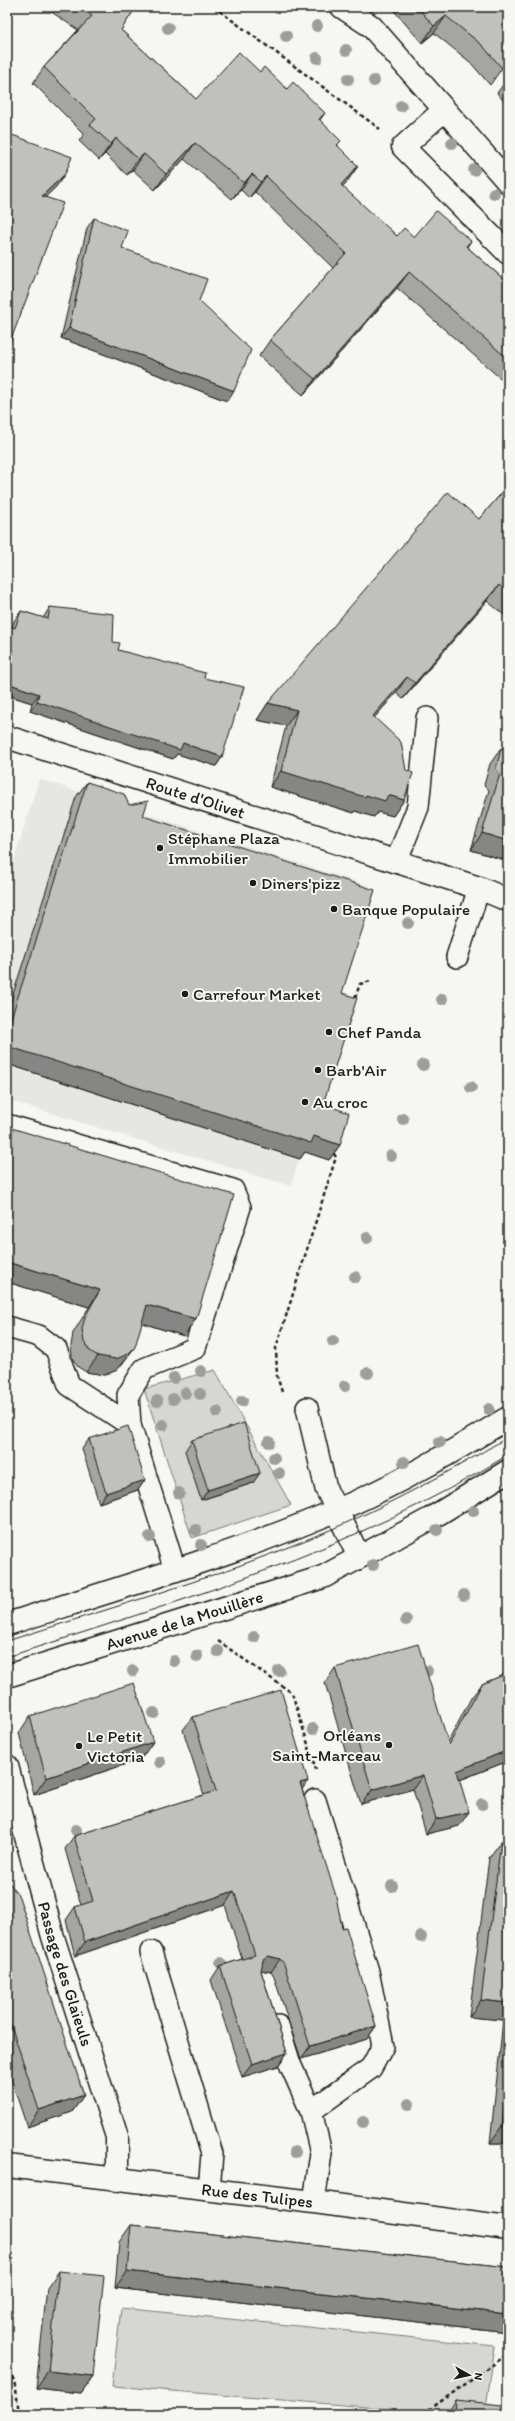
<svg xmlns="http://www.w3.org/2000/svg" width="515" height="2421" font-family="Itim,sans-serif">
<rect width="100%" height="100%" fill="#f6f6f2"/>
<filter id="ink" filterUnits="userSpaceOnUse"><feTurbulence type="fractalNoise" baseFrequency=".025" numOctaves="2"/><feDisplacementMap in="SourceGraphic" scale="8" xChannelSelector="R" yChannelSelector="G"/><feConvolveMatrix kernelMatrix="1 2 1 2 8 2 1 2 1" color-interpolation-filters="sRGB"/></filter>
<g filter="url(#ink)">
<path fill="#e6e6e2" d="M39 779 370 886 331 1008 302 1151 291 1186 7 1100V883Z"/>
<g fill="#d6d6d2" stroke="#797977">
<path d="M215 1370 291 1505 192 1538 144 1389Z"/>
<path d="M121 2308 495 2346 485 2414H451L112 2386Z"/>
</g>
<g fill="none" stroke-linecap="round" stroke-linejoin="round">
<defs>
<g id="lane">
<path d="M396 862 418 807 427 718"/>
<path d="M457 957 479 888"/>
<path d="M7 1125 233 1190 240 1207 195 1348 144 1369 128 1395 130 1425 175 1570"/>
<path d="M7 1327 39 1336 56 1349 69 1385 130 1425"/>
<path d="M307 1408 326 1489 337 1511"/>
<path d="M151 1952 212 2154 209 2190"/>
<path d="M278 2026 290 2064 311 2111 321 2153 314 2202"/>
<path d="M311 2111 371 2068 383 2046 368 1971 315 1800"/>
</g>
<g id="street">
<path d="M342 7 371 26 508 182"/>
<path d="M444 110 403 147 508 253"/>
<path d="M337 1511 359 1557"/>
<path d="M7 1624C117 1589 229 1556 335 1511 395 1486 452 1452 508 1418"/>
<path id="s1" d="M7 1676 323 1577 430 1519 508 1471"/>
<path id="s2" d="M7 1766 53 1937 117 2137V2180"/>
<path id="s3" d="M7 2166 314 2202 508 2228"/>
</g>
<g id="secondary">
<path id="s4" d="M7 737 479 888 508 900"/>
</g>
</defs>
<use href="#lane" stroke="#1c1c1c" stroke-width="24"/>
<use href="#street" stroke="#1c1c1c" stroke-width="25"/>
<use href="#secondary" stroke="#1c1c1c" stroke-width="25"/>
<g stroke="#1c1c1c" stroke-width="2.5" stroke-dasharray="4 3" stroke-linecap="butt">
<path d="M214 7 380 129"/>
<path d="M355 998 360 984 371 981"/>
<path d="M282 1392 277 1376 276 1348 336 1157 332 1151"/>
<path d="M218 1641 292 1693 316 1770"/>
<path d="M7 2356 16 2389 19 2414"/>
<path d="M423 2414 508 2354"/>
</g>
<use href="#lane" stroke="#f6f6f2" stroke-width="21"/>
<use href="#street" stroke="#f6f6f2" stroke-width="22"/>
<use href="#secondary" stroke="#f6f6f2" stroke-width="22"/>
<g stroke="#1c1c1c" stroke-width="1">
<path d="M7 1641C107 1609 209 1580 306 1540 376 1512 443 1476 508 1437"/>
<path d="M7 1657C179 1601 353 1551 508 1455"/>
</g>
</g>
<g fill="#9d9d9b">
<circle cx="317" cy="26" r="6"/>
<circle cx="168" cy="28" r="6"/>
<circle cx="286" cy="36" r="6"/>
<circle cx="346" cy="50" r="6"/>
<circle cx="317" cy="58" r="6"/>
<circle cx="348" cy="79" r="6"/>
<circle cx="374" cy="81" r="6"/>
<circle cx="401" cy="106" r="6"/>
<circle cx="452" cy="143" r="6"/>
<circle cx="474" cy="170" r="6"/>
<circle cx="494" cy="193" r="6"/>
<circle cx="408" cy="923" r="6"/>
<circle cx="442" cy="999" r="6"/>
<circle cx="423" cy="1065" r="6"/>
<circle cx="471" cy="1087" r="6"/>
<circle cx="403" cy="1119" r="6"/>
<circle cx="391" cy="1156" r="6"/>
<circle cx="367" cy="1238" r="6"/>
<circle cx="355" cy="1277" r="6"/>
<circle cx="333" cy="1341" r="6"/>
<circle cx="201" cy="1371" r="6"/>
<circle cx="368" cy="1373" r="6"/>
<circle cx="174" cy="1378" r="6"/>
<circle cx="345" cy="1386" r="6"/>
<circle cx="185" cy="1393" r="6"/>
<circle cx="200" cy="1394" r="6"/>
<circle cx="173" cy="1399" r="6"/>
<circle cx="157" cy="1401" r="6"/>
<circle cx="242" cy="1401" r="6"/>
<circle cx="489" cy="1409" r="6"/>
<circle cx="217" cy="1412" r="6"/>
<circle cx="163" cy="1425" r="6"/>
<circle cx="269" cy="1442" r="6"/>
<circle cx="440" cy="1442" r="6"/>
<circle cx="274" cy="1458" r="6"/>
<circle cx="404" cy="1462" r="6"/>
<circle cx="279" cy="1473" r="6"/>
<circle cx="179" cy="1493" r="6"/>
<circle cx="473" cy="1511" r="6"/>
<circle cx="196" cy="1530" r="6"/>
<circle cx="437" cy="1530" r="6"/>
<circle cx="150" cy="1537" r="6"/>
<circle cx="201" cy="1545" r="6"/>
<circle cx="373" cy="1565" r="6"/>
<circle cx="464" cy="1595" r="6"/>
<circle cx="406" cy="1620" r="6"/>
<circle cx="254" cy="1637" r="6"/>
<circle cx="218" cy="1651" r="6"/>
<circle cx="197" cy="1656" r="6"/>
<circle cx="174" cy="1661" r="6"/>
<circle cx="133" cy="1671" r="6"/>
<circle cx="279" cy="1671" r="6"/>
<circle cx="427" cy="1671" r="6"/>
<circle cx="154" cy="1713" r="6"/>
<circle cx="313" cy="1729" r="6"/>
<circle cx="160" cy="1762" r="6"/>
<circle cx="482" cy="1804" r="6"/>
<circle cx="76" cy="1830" r="6"/>
<circle cx="392" cy="1886" r="6"/>
<circle cx="421" cy="1937" r="6"/>
<circle cx="221" cy="1963" r="6"/>
<circle cx="409" cy="2104" r="6"/>
<circle cx="363" cy="2122" r="6"/>
<circle cx="295" cy="2152" r="6"/>
</g>
<g fill="#a5a5a3" stroke="#1c1c1c">
<path d="M44 7H136L121 30 196 99 260 72 325 113 320 120 338 145 347 182 342 187 397 236 471 241 467 247 508 283V385L397 288 303 395 259 356 270 340 333 268 255 192 249 198 241 190 232 199 184 159 155 190 133 170 127 175 105 154 99 160 79 141 84 134 33 83 44 67 78 30Z"/>
<path d="M399 7H508L502 68 490 85 470 62 434 33 422 43 395 12Z"/>
<path d="M508 78V106L497 93Z"/>
<path d="M94 218 122 248 199 301 227 401 61 338 87 228Z"/>
<path d="M508 486V618L487 601 403 699 396 693 374 718 404 800 393 816 378 812 374 817 355 811 354 813 270 787 286 726 257 720 268 703 479 519Z"/>
<path d="M50 607 113 642 118 650 204 678 222 757 216 766 177 754 173 759 30 711 32 703 7 695V625L12 627 14 621 21 611 43 618Z"/>
<path d="M501 748 508 750V861L471 850 489 790 484 785 490 764Z"/>
<path d="M87 782 129 805 143 816 342 993 323 1104 340 1145 329 1160 305 1152 300 1159 7 1064V1013L76 797Z"/>
<path d="M8 1127 184 1336 142 1323 123 1363 117 1370 105 1375 86 1372 78 1367 72 1358 71 1346 73 1333 89 1307 7 1282V1129Z"/>
<path d="M89 1439 145 1480 138 1490 99 1503 82 1449Z"/>
<path d="M192 1440 253 1483 201 1500 185 1451Z"/>
<path d="M335 1668 448 1742 471 1698 482 1684 508 1673V1761L460 1780 459 1826 426 1834 413 1789 361 1804 325 1683Z"/>
<path d="M30 1716 141 1759 34 1795 19 1733Z"/>
<path d="M193 1717 308 1781 302 1789 342 1928 376 2026 367 2039 301 2059 274 1977 271 1972 261 1970V1971L287 2053 278 2066 242 2077 211 1980 220 1966 242 1959 225 1905 75 1956 66 1920 75 1907 81 1905 65 1849 74 1836 204 1795 183 1730Z"/>
<path d="M501 1841 508 1842V2143H490L503 2020 469 2017 489 1858Z"/>
<path d="M7 1879 84 2095 72 2112 27 2127 7 2067Z"/>
<path d="M131 2225 508 2267V2332L115 2288 119 2242Z"/>
<path d="M59 2271 93 2376 81 2393 36 2388 47 2288Z"/>
<path d="M456 2400 501 2414H447Z"/>
</g>
<g fill="#868684" stroke="#1c1c1c">
<path d="M446 16 434 33 422 43 434 26Z"/>
<path d="M116 138 105 154 99 160 111 144Z"/>
<path d="M195 143 184 159 155 190 166 174Z"/>
<path d="M144 154 133 170 127 175 138 159Z"/>
<path d="M358 166 347 182 329 201 341 185Z"/>
<path d="M65 174 56 187 33 209 42 196Z"/>
<path d="M252 174 241 190 232 199 244 183Z"/>
<path d="M266 176 255 192 249 198 261 182Z"/>
<path d="M409 272 397 288 303 395 315 379Z"/>
<path d="M69 328 234 391 227 401 61 338Z"/>
<path d="M499 585 487 601 403 699 415 683Z"/>
<path d="M407 677 396 693 362 732 373 716Z"/>
<path d="M7 683 39 694 32 703 7 695Z"/>
<path d="M37 701 183 743 222 757 216 766 177 754 173 759 30 711Z"/>
<path d="M268 703 297 710 286 726 257 720Z"/>
<path d="M281 771 366 795H388L404 800 393 816 378 812 374 817 355 811 354 813 270 787Z"/>
<path d="M482 833 508 841V861L471 850Z"/>
<path d="M7 1046 314 1136 340 1145 329 1160 305 1152 300 1159 7 1064Z"/>
<path d="M7 1262 100 1290 89 1307 7 1282Z"/>
<path d="M147 1305 196 1319 184 1336 136 1321Z"/>
<path d="M135 1347 123 1363 117 1370 105 1375 86 1372 98 1356Z"/>
<path d="M260 1473 253 1483 201 1500 208 1490Z"/>
<path d="M145 1480 138 1490 99 1503 106 1493Z"/>
<path d="M153 1742 141 1759 34 1795 46 1778Z"/>
<path d="M508 1750V1761L447 1785 457 1771Z"/>
<path d="M423 1775 413 1789 361 1804 372 1790Z"/>
<path d="M308 1781 299 1794 300 1783Z"/>
<path d="M469 1812 459 1826 426 1834 436 1819Z"/>
<path d="M234 1891 225 1905 75 1956 85 1942Z"/>
<path d="M269 1956 280 1959 271 1972 260 1970 263 1960Z"/>
<path d="M481 2000 508 2003V2013L503 2020 469 2017Z"/>
<path d="M376 2026 367 2039 301 2059 310 2046Z"/>
<path d="M287 2053 278 2066 242 2077 252 2064Z"/>
<path d="M84 2095 72 2112 27 2127 39 2110Z"/>
<path d="M502 2126H508V2143H490Z"/>
<path d="M127 2271 508 2314V2332L115 2288Z"/>
<path d="M48 2371 93 2376 81 2393 36 2388Z"/>
</g>
<g fill="#c0c0bd" stroke="#1c1c1c">
<path d="M79 7H136L121 30 196 99 239 52 260 72 264 67 287 89 293 82 325 113 319 119 341 141 337 145 358 166 341 185 397 236 404 228 414 237 436 211 471 241 466 246 508 283V359L409 272 315 379 270 340 346 253 266 176 261 182 252 174 244 183 195 143 166 174 144 154 138 159 116 138 111 144 90 125 96 119 44 67 92 16Z"/>
<path d="M417 7H508V55L502 68 482 45 446 16 434 26Z"/>
<path d="M7 133 72 157 65 174 42 196 63 203 7 350Z"/>
<path d="M94 218 128 231 122 248 207 279 199 301 251 350 234 391 69 328Z"/>
<path d="M508 486V593L499 585 415 683 407 677 373 716 401 742 406 770 413 773 404 800 388 795 385 801 366 795 365 797 281 771 297 710 268 703 448 492 479 519Z"/>
<path d="M50 607 114 614 113 642 120 643 118 650 205 673 204 678 244 687 222 757 183 743 180 750 37 701 39 694 7 683V625L15 628 21 611 48 619Z"/>
<path d="M501 748 508 750V841L482 833 500 774 496 769Z"/>
<path d="M87 782 124 794 129 805 148 801 143 816 375 890 342 993 357 998 323 1104 349 1113 340 1145 314 1136 311 1143 7 1046V1031Z"/>
<path d="M8 1127 234 1195 196 1319 147 1305 135 1347 128 1354 116 1359 98 1356 90 1351 84 1342 82 1329 85 1317 100 1290 7 1262V1130Z"/>
<path d="M244 1423 260 1473 208 1490 192 1440Z"/>
<path d="M128 1426 145 1480 106 1493 89 1439Z"/>
<path d="M418 1644 449 1745 482 1684 508 1673V1750L457 1771 469 1812 436 1819 423 1775 372 1790 335 1668Z"/>
<path d="M134 1683 153 1742 46 1778 30 1716Z"/>
<path d="M281 1690 308 1781 300 1783 336 1896 342 1928 346 1927 376 2026 310 2046 284 1964 280 1959 269 1956 263 1960 261 1971 287 2053 252 2064 220 1966 255 1955 234 1891 85 1942 75 1907 93 1901 74 1836 216 1791 193 1717Z"/>
<path d="M501 1841 508 1842V2003L481 2000Z"/>
<path d="M7 1879 19 1897 84 2095 39 2110 7 2013Z"/>
<path d="M508 2070V2126H502Z"/>
<path d="M131 2225 508 2267V2314L127 2271Z"/>
<path d="M59 2271 104 2276 93 2376 48 2371Z"/>
<path d="M456 2400 502 2405 501 2414H455Z"/>
</g>
</g>
<g fill="#1c1c1c" stroke="#f6f6f2" stroke-width="1.5">
<circle cx="160" cy="848" r="4"/>
<circle cx="253" cy="883" r="4"/>
<circle cx="334" cy="909" r="4"/>
<circle cx="185" cy="994" r="4"/>
<circle cx="329" cy="1032" r="4"/>
<circle cx="318" cy="1070" r="4"/>
<circle cx="305" cy="1102" r="4"/>
<circle cx="389" cy="1745" r="4"/>
<circle cx="79" cy="1746" r="4"/>
</g>
<g text-anchor="middle" stroke-width="4" stroke-linejoin="round" paint-order="stroke">
<g font-size="17" fill="#1c1c1c" stroke="#f6f6f2">
<text dy="6" stroke="none"><textPath href="#s4" startOffset="198">Route d'Olivet</textPath></text>
<text dy="6" stroke="none"><textPath href="#s1" startOffset="186">Avenue de la Mouillère</textPath></text>
<text dy="6" stroke="none"><textPath href="#s2" startOffset="216">Passage des Glaïeuls</textPath></text>
<text dy="6" stroke="none"><textPath href="#s3" startOffset="252">Rue des Tulipes</textPath></text>
</g>
<g font-size="17" fill="#1c1c1c" stroke="#f6f6f2" text-anchor="start">
<text x="168" y="844">Stéphane Plaza<tspan x="168" dy="20">Immobilier</tspan></text>
<text x="261" y="889">Diners'pizz</text>
<text x="342" y="915">Banque Populaire</text>
<text x="193" y="1000">Carrefour Market</text>
<text x="337" y="1038">Chef Panda</text>
<text x="326" y="1076">Barb'Air</text>
<text x="313" y="1108">Au croc</text>
<text x="381" y="1741" text-anchor="end">Orléans<tspan x="381" dy="20">Saint-Marceau</tspan></text>
<text x="87" y="1742">Le Petit<tspan x="87" dy="20">Victoria</tspan></text>
</g>
</g>
<rect width="515" height="2421" fill="none" stroke="#f6f6f2" stroke-width="24"/>
<rect x="12" y="12" width="491" height="2397" fill="none" stroke="#1c1c1c" stroke-width="1.5" filter="url(#ink)"/>
<g transform="translate(469 2375) rotate(98)" stroke="#f6f6f2" stroke-width="3" paint-order="stroke">
<path d="M0-3L7 15L0 10L-7 15Z" fill="#1c1c1c"/>
<text y="-6" font-size="11" font-weight="bold" text-anchor="middle" fill="#1c1c1c">N</text>
</g>
</svg>
